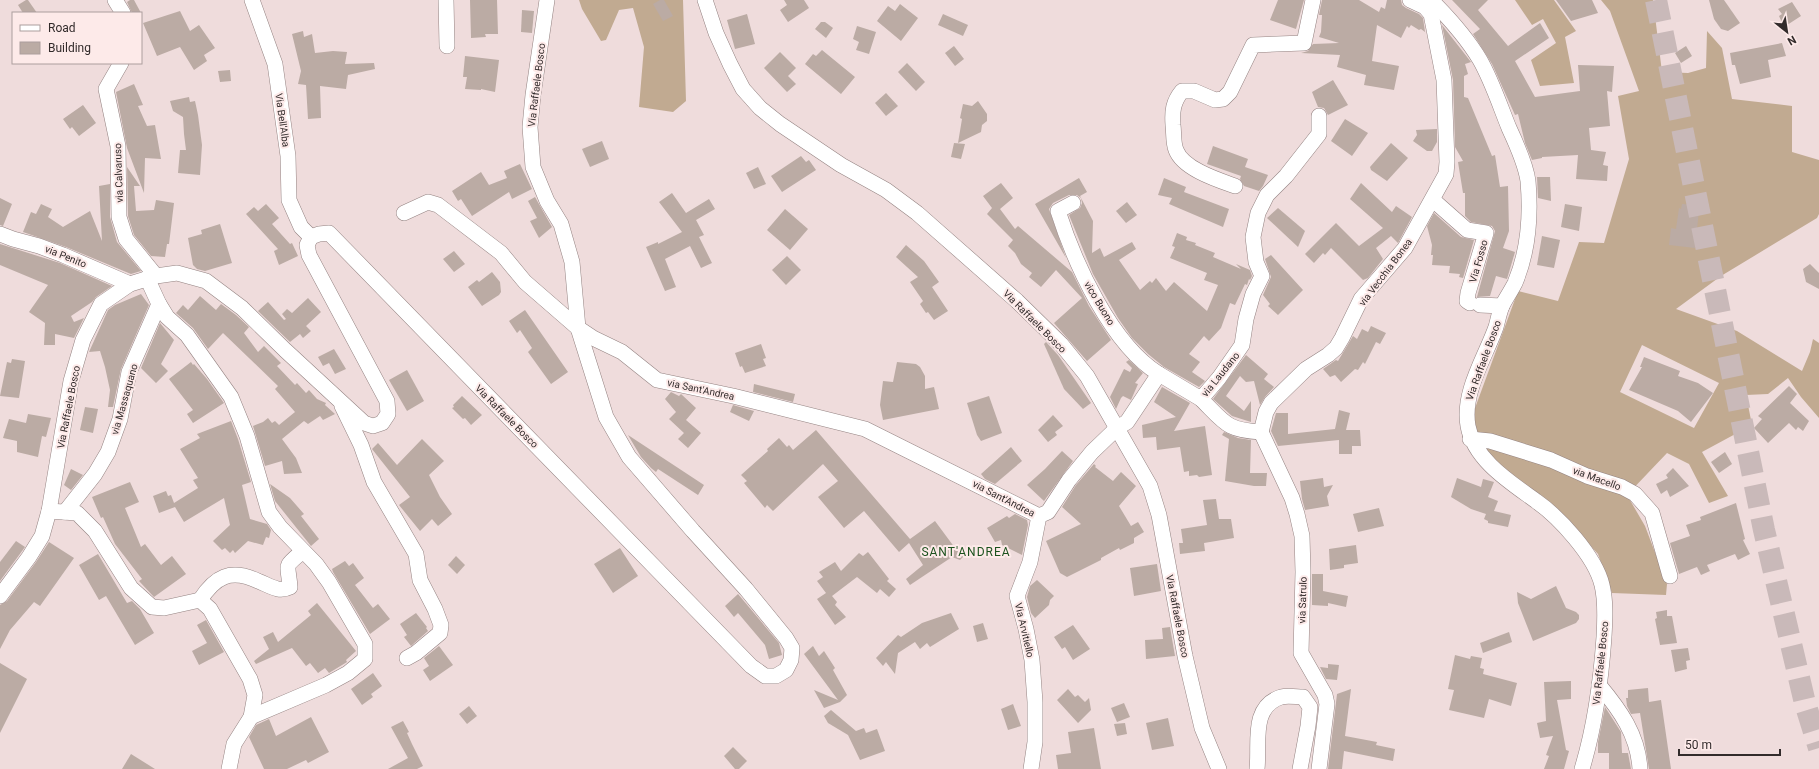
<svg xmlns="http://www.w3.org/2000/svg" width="1819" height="769" font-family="Roboto,sans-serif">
<rect width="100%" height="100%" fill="#efdcdc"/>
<g fill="#c1aa91" fill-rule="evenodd">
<path d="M579 0H683L686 101 673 112 639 107 644 47 633 8 619 10 606 40 601 41 582 9Z"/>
<path d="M1515 0H1554L1576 31 1565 37 1574 83 1540 86 1531 60 1556 43 1543 19 1532 25Z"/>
<path d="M1601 0H1653L1662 72 1688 73 1706 68 1707 31 1722 48 1732 99 1792 106V152L1819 160V214L1817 218 1721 276 1676 309 1737 331 1802 371 1810 352 1813 339 1819 343V418L1801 397 1788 378 1768 394 1746 395 1752 425 1702 452 1728 496 1709 503 1689 464 1667 453 1627 495 1645 526 1667 584 1666 595 1612 593 1598 554 1564 517 1500 466 1476 441 1471 419 1518 291 1558 301 1579 242 1604 243 1629 159 1618 96 1639 91 1610 11ZM1642 345 1719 383 1694 428 1620 392Z"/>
</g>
<g fill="#bbaba4">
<path d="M26 0H28L37 13H23L18 5Z"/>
<path d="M130 0H134L141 13H132L127 2Z"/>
<path d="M470 0H497L498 34H485L486 37 471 38Z"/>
<path d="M660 0H664L673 16 663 21 653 4Z"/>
<path d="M784 0H804L809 8 788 22 780 10 787 5Z"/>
<path d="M1278 0H1304L1296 29 1270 20Z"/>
<path d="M1322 0H1359L1379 12 1381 7 1385 9 1387 0H1401L1402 5 1406 8 1419 14 1423 18 1425 32 1421 29 1419 30 1411 25 1409 28 1407 26 1401 38 1377 25 1372 61 1399 66 1394 90 1364 85 1366 75 1337 67 1340 55 1301 53 1308 51 1313 44 1339 43 1319 37 1321 32 1322 15H1319Z"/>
<path d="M1452 0H1488L1478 10 1508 46 1540 23 1549 38 1515 61 1535 97 1580 91 1578 65 1614 66 1612 92 1607 91 1610 126 1589 128 1591 150 1606 152 1603 165 1608 166 1607 181 1576 179 1578 155 1542 157V158L1532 160 1525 143 1518 114 1515 115 1492 64 1473 34 1480 29Z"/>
<path d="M1556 0H1592L1598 13 1571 21Z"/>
<path d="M1709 0H1724L1740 23 1728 31 1721 29 1714 19Z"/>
<path d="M1792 2 1801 16 1784 27 1779 16 1782 14 1778 9Z"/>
<path d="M900 4 918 18 901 41 877 21 888 6 895 11Z"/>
<path d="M522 10 534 11 532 33 521 32Z"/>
<path d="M180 11 190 31 199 25 215 48 204 55 207 61 194 70 180 47 157 56 143 23Z"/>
<path d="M747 14 755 44 735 49 727 20Z"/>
<path d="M943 14 968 25 963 36 938 25Z"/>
<path d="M821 22H825L833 28 826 38 815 29Z"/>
<path d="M1442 25 1471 62 1465 64 1468 74 1464 76V97L1468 98 1492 156 1495 155 1500 187 1508 186 1509 231 1503 248 1515 252 1507 279 1496 276 1490 296 1477 297 1495 231 1492 226 1471 222 1465 216V193H1463L1458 162 1463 161 1455 147 1453 80Z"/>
<path d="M857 26 876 32 869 54 856 50 859 42 853 39Z"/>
<path d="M303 31 304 37 312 34 315 53 333 51 347 52 345 64 374 63 375 69 348 75 346 89 320 86 321 118 308 119 306 85 298 84 301 71 292 34Z"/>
<path d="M1782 43 1786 56 1768 60 1771 77 1740 84 1735 65H1732L1730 53Z"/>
<path d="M954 46 964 59 955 66 945 53Z"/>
<path d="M1686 46 1692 56 1681 63 1675 53Z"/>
<path d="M822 50 855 77 841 94 805 64 813 54 816 56Z"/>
<path d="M780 52 796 68 788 76 796 84 787 92 764 68Z"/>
<path d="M465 56 499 60 495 92 481 89V90L465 89 467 77H463Z"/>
<path d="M907 63 925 82 916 91 898 72Z"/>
<path d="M230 70 231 81 220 82 218 71Z"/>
<path d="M1333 80 1348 105 1328 115 1324 108 1318 107 1312 92Z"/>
<path d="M134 84 143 105 138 106 147 126 155 125 161 159 145 158 144 193 127 148 116 92Z"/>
<path d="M886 93 898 106 886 116 875 103Z"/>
<path d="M189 97 190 102 195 101 198 115 202 145 200 175 178 173 180 150H186L184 134 183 117 173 111 170 101Z"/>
<path d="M978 101 987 114V121L982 125 981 132 958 143 962 119 960 118 963 104 972 106Z"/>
<path d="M83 105 96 123 79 136 72 127 70 129 63 119Z"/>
<path d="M1345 119 1368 133 1352 156 1331 141Z"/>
<path d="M1437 129V142L1432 151H1427L1413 141 1417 135 1416 130Z"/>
<path d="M602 141 609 159 590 167 582 149Z"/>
<path d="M954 143 965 144 961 159 951 157Z"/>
<path d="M1391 143 1408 158 1387 181 1371 170 1370 167Z"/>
<path d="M1213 146 1248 159 1245 167 1268 175 1263 186 1259 191 1244 186 1240 179 1241 176 1207 164Z"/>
<path d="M801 156 806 162 809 160 816 170 782 192 771 176Z"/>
<path d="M520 164 532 189 512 199 509 192 472 216 461 199 458 201 452 191 481 172 489 185 507 178 504 171Z"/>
<path d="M127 167 140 186H134L136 211 154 210 156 200 174 203 169 244H167L165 257 151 256 134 235 128 216Z"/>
<path d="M758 167 766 184 754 189 746 173Z"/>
<path d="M1537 177H1550L1551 201 1538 198Z"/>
<path d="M1079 178 1087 192 1080 196 1093 221 1092 253 1100 248 1104 257 1132 242 1136 249 1119 260 1140 290 1150 281 1152 283 1156 278 1166 291 1174 282 1207 311 1218 285 1204 280 1207 273 1170 258 1175 247 1172 246 1177 233 1187 237 1186 240 1196 243 1195 245 1215 253 1213 257 1241 269 1236 264 1250 270 1252 276 1250 280 1249 279 1247 285 1245 284 1235 305 1230 303 1221 328 1209 341 1204 336 1189 354 1200 362 1192 372 1205 381 1199 387 1164 367 1148 354 1132 338 1118 318 1093 274 1069 215 1080 208 1082 203 1081 198 1077 195H1069L1053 203 1049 209 1066 258 1035 204Z"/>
<path d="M1164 178 1186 187 1184 192 1229 209 1223 227 1169 204 1172 198 1158 195Z"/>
<path d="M1001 183 1013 198 1000 209 1015 229 1018 226 1072 272 1089 306 1111 340 1087 361 1054 323 1082 298 1056 270 1041 287 1029 277 1032 273 1021 264 1015 253 1008 246 1013 240 987 214 992 208 983 196Z"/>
<path d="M1361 183 1392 212 1396 206 1412 217 1398 243 1391 236 1376 248 1383 259 1368 278 1363 280 1331 248 1325 255 1323 253 1314 263 1305 254 1336 223 1359 246 1383 228 1350 199Z"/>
<path d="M110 184V217L117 242 141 271 131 274 66 247 23 232 31 212 36 214 41 204 52 209 48 217 63 227 90 211 102 241 99 186Z"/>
<path d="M672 193 686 213 709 199 715 209 696 220 704 235 699 237 712 263 701 268 690 246 665 259 676 287 665 291 646 247 658 242V244L682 232 659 202Z"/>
<path d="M535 197 552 227 539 238 530 221 537 218 528 201Z"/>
<path d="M0 198 12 204 3 226 0 225Z"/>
<path d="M1127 202 1137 215 1126 223 1116 211Z"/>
<path d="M266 204 279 218 272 224 290 244 292 243 298 256 279 265 274 251 278 249 246 214 254 207 258 211Z"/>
<path d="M1565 204 1582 207 1579 231 1561 227Z"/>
<path d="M1682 204 1694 205V210L1699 211 1695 248 1669 245 1671 228 1676 229 1679 208 1681 209Z"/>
<path d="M1278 208 1305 231 1298 247 1267 218Z"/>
<path d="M785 209 808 229 790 250 767 230Z"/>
<path d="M1434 213 1461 237 1474 240 1463 278 1459 277 1460 274 1449 273 1450 266 1432 265 1433 255H1431L1432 245 1427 226Z"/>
<path d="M220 224 232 263 205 271 197 269 193 265 188 238 202 234 201 230Z"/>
<path d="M1542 236 1560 240 1554 268 1537 265Z"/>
<path d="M0 244 60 263 112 286 96 297 92 302 71 316 74 322 84 318 74 338 55 334V345H44L45 323 29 312 48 285 0 265Z"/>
<path d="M906 245 924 261 939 282 932 287 948 311 934 320 928 312 926 313 920 304 923 301 910 282 918 277 896 257Z"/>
<path d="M454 251 465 264 454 272 443 259Z"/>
<path d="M1271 255 1303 290 1278 315 1268 306 1270 304 1263 295 1271 277 1265 259Z"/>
<path d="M787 256 801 270 786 285 772 270Z"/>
<path d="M1810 264 1819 273V289L1806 282 1803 269Z"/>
<path d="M492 272 500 282 501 292 499 295 482 306 468 287 477 280 479 282Z"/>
<path d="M141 294 149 305 121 369 113 407H108L110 390 105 367 100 351 89 352 108 310 115 305Z"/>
<path d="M200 296 216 310 221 304 236 315 249 327 244 333 258 352 264 346 281 363 277 366 295 385 297 383 306 393 309 390 317 399 326 403 325 405 335 414 323 420 320 416 308 424 304 421 282 439 296 458 302 473 284 474 282 461 265 466 253 426 263 422 268 418 272 423 275 421 279 425 295 412 275 389 278 386 223 333 208 349 193 328 176 313 183 305 188 310Z"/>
<path d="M308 298 321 312 306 326 311 331 303 338 300 334 290 342 258 311 268 302 284 320 286 319 282 314 287 309 292 313Z"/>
<path d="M525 310 568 372 551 384 528 352 532 348 520 330 517 333 509 321Z"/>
<path d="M160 323 174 340 161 364 168 371 156 383 141 368Z"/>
<path d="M1371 326 1386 333 1380 344 1376 342 1365 364 1363 362 1358 370 1355 369 1341 382 1335 375 1330 377 1323 369 1336 360 1338 361 1353 336 1357 339 1362 329 1368 332Z"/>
<path d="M1046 342 1058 355 1091 403 1083 409 1064 389 1044 344Z"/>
<path d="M761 344 766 358 763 359 766 366 745 373 742 366 740 367 735 353Z"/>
<path d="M334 349 346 369 335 374 329 363 323 366 318 357Z"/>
<path d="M1246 355 1268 374 1264 379 1274 387 1265 397 1260 405 1254 381 1246 382 1240 376 1226 396 1244 411 1251 401V422L1232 416 1213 399Z"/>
<path d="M1644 357 1680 371 1678 376 1698 383 1713 393 1691 422 1678 411 1629 390 1642 367H1640Z"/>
<path d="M12 359 25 361 19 398 0 396 7 362 11 363Z"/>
<path d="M1129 360 1143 373 1135 383 1138 384 1131 400 1123 396 1121 398 1116 409 1110 397 1124 369 1130 372 1132 368 1126 362Z"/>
<path d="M191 362 193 365 194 364 207 379 224 403 193 423 187 414 193 410 169 379Z"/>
<path d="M897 362 916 364 920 367 925 376V389L934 387 939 409 883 420 880 405 883 381 893 382Z"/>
<path d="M407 370 424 401 407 411 389 380Z"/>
<path d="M754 384 795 394 793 402 753 392Z"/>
<path d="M1789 386 1797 394 1790 403 1809 421 1803 431 1798 427 1796 430 1789 423 1768 443 1754 428 1762 419 1758 416Z"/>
<path d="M1162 387 1190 403 1174 431 1205 426 1212 475 1199 477 1197 475 1189 476V471L1184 472 1180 447 1157 450 1156 437 1143 438 1142 425 1176 417 1154 402Z"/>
<path d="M671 392 679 396 681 394 696 408 686 420 701 433 688 448 678 439 684 433 669 419 676 412 665 399Z"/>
<path d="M462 396 482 415 471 425 465 418 463 419 452 408 454 407 453 405Z"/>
<path d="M989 396 1002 433 981 441 977 435 967 403Z"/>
<path d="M733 405 754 411 749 421 730 412Z"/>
<path d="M85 407 98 409 93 433 80 430Z"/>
<path d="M1339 410 1350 413 1346 430H1360L1361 446H1352V454H1339V440L1278 446 1271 431 1276 413H1288V434L1335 429Z"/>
<path d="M28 414 51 418 46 437 42 436 38 457 17 452V441L3 438 9 419 26 423Z"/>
<path d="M1053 415 1063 426 1055 432 1057 435 1048 442 1038 430Z"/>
<path d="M231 421 238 439 251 482 242 485 250 519 267 524 271 530 269 538 266 537 263 545 248 541 235 553 233 550 230 553 225 548 222 550 213 541 230 525 224 498 184 522 175 507 159 513 153 496 166 491 168 496 171 495 174 503 198 488 193 480 198 478 180 449 200 438 197 434Z"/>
<path d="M816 430 910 539 935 521 955 548 958 546 966 554 960 560 952 557 910 585 906 579 923 565 909 543 899 552 864 511 844 528 818 497 838 481 823 464 773 511 767 505 765 508 744 483 747 481 741 475 768 451 767 449 779 438 787 447 789 445 793 450Z"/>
<path d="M1224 432 1238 438 1251 440 1250 473H1267L1266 486H1254L1225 481 1229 439 1222 435Z"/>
<path d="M628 435 704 485 698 495 658 469 656 472 651 468 641 457Z"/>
<path d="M422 439 444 461 429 475 440 497 452 514 438 526 432 519 420 531 399 505 410 497 372 449 378 443 397 465Z"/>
<path d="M1011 447 1022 461 995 484 985 479 981 474Z"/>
<path d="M1062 451 1073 461 1044 501 1027 485 1045 469Z"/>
<path d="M1725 452 1732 464 1719 473 1711 462Z"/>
<path d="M1094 464 1096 466 1095 467 1113 481 1121 472 1136 486 1119 506 1131 526 1138 522 1144 532 1134 538V543L1120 550 1119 548 1101 558V560L1067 577 1060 573 1046 541 1081 524 1062 507 1076 485Z"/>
<path d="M1673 468 1689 486 1670 497 1667 490 1661 494 1656 484 1668 478 1666 475Z"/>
<path d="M71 469 83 475 71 490 64 485Z"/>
<path d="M1323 478 1324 487 1333 485 1327 496 1329 506 1305 510 1302 499 1300 481Z"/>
<path d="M1457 478 1481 487 1483 479 1494 482 1488 497 1498 501 1494 511 1511 515 1508 527 1488 523V521L1484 519 1486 514 1471 509 1451 497Z"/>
<path d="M130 482 139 502 125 508 141 547 145 544 161 565 172 556 186 574 154 597 139 581 142 579 115 544 103 517 101 518 92 497Z"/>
<path d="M270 484 290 498 304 514 301 516 319 539 311 546 275 501Z"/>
<path d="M1216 499 1219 519H1231L1234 538 1204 543 1205 551 1180 554 1179 543H1183L1181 529 1207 525 1203 500Z"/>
<path d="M1736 503 1745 539 1743 540 1750 554 1738 560 1735 554 1707 565 1710 571 1701 575 1697 567 1679 574 1670 543 1690 536 1686 525 1701 520 1700 517Z"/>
<path d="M1379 508 1384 526 1358 532 1353 514Z"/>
<path d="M1015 514 1027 520 1028 525 1022 555 1002 545 1001 540 995 542 987 528 1007 516 1009 518Z"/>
<path d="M16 541 25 547 0 581V562Z"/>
<path d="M49 542 74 558 40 606 34 602 10 630 0 649V605L7 601 36 562Z"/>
<path d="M1356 545 1358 563 1344 565V568L1330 570 1329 549Z"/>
<path d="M620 548 638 576 613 593 594 564Z"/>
<path d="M868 552 889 579 887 581 896 589 889 597 880 589 877 593 857 577 832 596 837 602 835 605 846 617 835 625 817 599 826 593 817 581 823 577 819 572 835 562 841 571 859 553 863 556Z"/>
<path d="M98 554 127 603 132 601 140 609 154 633 135 645 106 596 99 600 79 565Z"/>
<path d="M456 556 465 565 457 574 448 565Z"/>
<path d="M345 561 349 566 353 563 364 578 355 585 373 608 378 604 390 619 370 634 333 572 332 569Z"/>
<path d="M1157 564 1161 591 1134 596 1130 568Z"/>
<path d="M1312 574H1323V591L1348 596 1346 607 1328 603V606L1312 605Z"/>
<path d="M1037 580 1054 596 1050 600 1049 605 1035 618 1031 613 1027 597 1030 586Z"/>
<path d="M1556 586 1566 608 1576 612 1579 615V619L1576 623 1533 641 1518 603 1517 592 1531 599Z"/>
<path d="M738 594 779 643 782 655 769 659 765 645 738 613 734 617 725 606Z"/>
<path d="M317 603 356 651 346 660 347 662 329 673 325 668 318 673 310 663 306 666 292 648 256 664 254 661 269 649 263 637 273 632 278 642 311 615 308 611Z"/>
<path d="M1667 610V616H1672L1677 643 1660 645 1655 619 1657 618 1656 612Z"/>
<path d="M416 613 427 627 426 628 428 631 411 646 404 637 407 635 400 624Z"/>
<path d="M951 613 959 629 930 647 927 643 920 649 915 642 898 653 895 674 886 662 883 666 876 658 898 635 901 637 922 623Z"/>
<path d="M206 620 224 652 199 665 192 651 207 643 197 625Z"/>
<path d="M983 623 988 639 977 642 973 626Z"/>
<path d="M1073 625 1090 649 1073 660 1065 647 1062 649 1054 637Z"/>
<path d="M1170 627 1175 656 1146 659 1145 640 1163 639 1162 628Z"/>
<path d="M1509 632 1512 642 1483 653 1480 643Z"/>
<path d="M439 646 453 665 430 681 423 670 429 666 424 658Z"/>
<path d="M813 646 819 656 824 651 835 668 833 670 847 695 840 702 824 708 814 690 838 700 804 654Z"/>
<path d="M1688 648 1690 660 1686 661 1687 669 1675 672 1671 650Z"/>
<path d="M1455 655 1470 659 1471 656 1482 658 1480 668 1484 669 1483 674 1517 683 1511 706 1489 699 1484 718 1449 710 1454 690 1448 689Z"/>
<path d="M0 663 27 679 0 733Z"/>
<path d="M1328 664 1339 665 1337 680 1326 679 1320 667 1328 668Z"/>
<path d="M373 673 382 686 371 694 373 697 362 705 351 689Z"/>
<path d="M1571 681V699L1557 700 1566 750 1569 751 1564 769H1544L1549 756 1546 755 1553 736 1540 738 1537 723 1546 721 1544 682Z"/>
<path d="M1648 688 1649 702 1661 700 1671 769H1649L1640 713 1631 714 1627 706 1626 698H1628V690Z"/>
<path d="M1068 689 1075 697 1078 695 1085 702 1089 698 1091 710 1078 723 1057 700Z"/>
<path d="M1351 689 1345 736 1377 742 1376 745 1395 749 1393 761 1344 751 1342 769H1328L1337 694Z"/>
<path d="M1124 703 1130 717 1117 722 1111 708Z"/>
<path d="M1013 704 1021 726 1008 730 1001 709Z"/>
<path d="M469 706 477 716 467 724 459 714Z"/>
<path d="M1605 707 1621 732 1622 753H1628L1631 769H1609V753H1598V742Z"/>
<path d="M831 710 856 731 864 728 866 733 877 729 885 751 860 760 848 735 828 723 824 716Z"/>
<path d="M311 717 329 752 308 763 306 760 287 769H264L249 737 256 725 269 719 276 736Z"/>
<path d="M1168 718 1174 746 1152 750 1146 723Z"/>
<path d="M403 721 409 732 407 733 412 744 423 766 417 769H388L408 758 391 727Z"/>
<path d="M1125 723 1127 734 1117 736 1114 724Z"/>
<path d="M1094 728 1101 769H1058L1056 755 1071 753 1068 732Z"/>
<path d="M733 747 747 761 739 769H735L724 756Z"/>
<path d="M131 754 155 769H122Z"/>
</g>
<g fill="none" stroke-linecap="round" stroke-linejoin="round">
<path stroke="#c9b9b9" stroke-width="22" stroke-dasharray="22 11" stroke-linecap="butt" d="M1656 0 1764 530 1805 703 1819 748"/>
<defs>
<g id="minor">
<path d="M115 0 123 13"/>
<path d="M252 0 275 64 288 156 289 200 301 227 311 237"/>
<path d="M446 0 447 46"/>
<path d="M705 0 716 33 730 64 743 89 760 108 780 124 841 165 886 190 917 213 1017 301 1061 344 1087 376 1150 486 1159 515 1185 656 1202 728 1219 769"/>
<path d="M1431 0C1449 18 1467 38 1480 60 1492 81 1500 106 1509 128 1516 143 1526 166 1528 181 1531 215 1528 252 1515 283 1511 291 1506 298 1502 306 1499 313 1498 320 1496 327 1485 358 1462 392 1468 426 1474 460 1510 482 1536 501 1559 517 1595 556 1602 585 1606 601 1605 620 1604 637 1601 681 1595 726 1582 769"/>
<path d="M121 63 106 89 118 146 119 217 126 239 156 276"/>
<path d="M1235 186C1218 180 1183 169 1176 150 1173 143 1174 132 1173 125 1172 111 1173 102 1182 91H1194L1215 100 1223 99 1230 92 1253 45 1304 43 1313 0"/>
<path d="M1433 200 1467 230 1486 233 1468 293 1467 301 1470 303"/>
<path d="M1073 203 1058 211C1075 264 1111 344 1159 374"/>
<path d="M404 213 428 202 438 205 501 253 525 282 578 328 593 338 622 352 657 380 733 396 865 429 1039 516"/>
<path d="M0 234 13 239 39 246 63 255 130 284"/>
<path d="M159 304 167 317 187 335 231 397 247 436 269 512 280 527 316 564 329 582 365 644V659L348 673 326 685 251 717"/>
<path d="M1480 305 1502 306"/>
<path d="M1201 399C1225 423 1226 430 1261 432L1266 412 1271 403 1306 369 1328 355 1336 348 1342 338 1361 299 1405 248 1446 174 1447 162 1444 80 1431 14 1425 7 1410 0"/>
<path d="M342 406 361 445 374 482 416 554 420 580 435 609 441 625 440 633 416 653 407 658"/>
<path d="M1261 432 1292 498 1297 514 1302 536 1303 572 1301 653 1325 695 1327 704 1319 769"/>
<path d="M1470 439 1490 441 1551 460 1587 476 1622 487 1635 494 1652 513 1670 576"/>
<path d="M49 511 77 513 95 531 131 588 152 607 164 608 200 600 210 609 250 679 255 695 251 717 234 744 229 769"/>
<path d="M65 512 95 474 108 452 120 419 129 372 159 304 147 278"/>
<path d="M0 596 29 557 42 536 49 511 71 381 83 340 101 304 130 284 156 276 177 273 206 281 242 308 285 350 364 423 373 426 382 423 388 414 387 401 309 255 307 245 311 237 319 234 329 233 751 666 765 676H776L786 670 791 660 792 648 786 638 746 589 693 531 629 457 606 417 578 328 572 262 561 224 547 201 533 167 530 127 533 95 547 0"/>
<path d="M200 600C215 577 230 568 258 581 269 585 278 593 290 587 288 562 283 568 303 551"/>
<path d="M1599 685C1620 710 1638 735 1640 769"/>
<path d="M1031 769 1035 742V702L1032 660 1026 629 1017 596 1030 562 1039 516 1048 512 1069 480 1092 452 1117 428 1127 422 1159 374 1201 399 1219 378 1242 345 1246 319 1253 294 1262 276 1256 262 1253 237 1258 213 1267 195 1286 176 1319 134V116"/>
<path d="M1257 769C1260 744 1250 707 1281 697 1288 695 1297 697 1303 697L1310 707 1308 726 1300 769"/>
</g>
</defs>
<use href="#minor" stroke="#948382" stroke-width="16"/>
<use href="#minor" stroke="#fff" stroke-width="15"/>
</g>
<g text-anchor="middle" stroke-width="4" stroke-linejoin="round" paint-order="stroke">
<g font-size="10" fill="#322b2b" stroke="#fdeae9">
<text transform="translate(536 85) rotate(-83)" y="4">Via Raffaele Bosco</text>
<text transform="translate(283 120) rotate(82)" y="4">Via Bell'Alba</text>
<text transform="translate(118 173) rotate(-92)" y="4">via Calvaruso</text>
<text transform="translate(66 256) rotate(22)" y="4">via Penito</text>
<text transform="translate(1478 261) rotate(-74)" y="4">Via Fosso</text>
<text transform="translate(1385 272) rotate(-53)" y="4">via Vecchia Bonea</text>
<text transform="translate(1100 303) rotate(59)" y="4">vico Buono</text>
<text transform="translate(1035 321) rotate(45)" y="4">Via Raffaele Bosco</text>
<text transform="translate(1483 360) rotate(-70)" y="4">Via Raffaele Bosco</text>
<text transform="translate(1220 374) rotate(-51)" y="4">via Laudano</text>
<text transform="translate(701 389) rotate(12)" y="4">via Sant'Andrea</text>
<text transform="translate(124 399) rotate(-74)" y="4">via Massaquano</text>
<text transform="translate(68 407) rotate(-79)" y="4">Via Raffaele Bosco</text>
<text transform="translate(507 416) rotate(45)" y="4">Via Raffaele Bosco</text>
<text transform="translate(1597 478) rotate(20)" y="4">via Macello</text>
<text transform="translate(1004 498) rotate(27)" y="4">via Sant'Andrea</text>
<text transform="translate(1302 600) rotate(-88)" y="4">via Satrulo</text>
<text transform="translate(1178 616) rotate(79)" y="4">Via Raffaele Bosco</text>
<text transform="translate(1025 630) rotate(77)" y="4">Via Arvitiello</text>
<text transform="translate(1600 663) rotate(-84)" y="4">Via Raffaele Bosco</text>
</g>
<g font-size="12" letter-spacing="1" fill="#1b511d" stroke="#fdeae9">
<text x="966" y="556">SANT'ANDREA</text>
</g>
</g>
<rect x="12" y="12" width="130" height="52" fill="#fdeae9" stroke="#ac9e9d"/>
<rect x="20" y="25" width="20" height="6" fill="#ffffff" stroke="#ac9e9d"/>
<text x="48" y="32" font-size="12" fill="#322b2b">Road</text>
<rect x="20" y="42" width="20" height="12" fill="#bbaba4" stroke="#ac9e9d"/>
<text x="48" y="52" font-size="12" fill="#322b2b">Building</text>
<g transform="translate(1787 32) rotate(150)" stroke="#fdeae9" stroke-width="3" paint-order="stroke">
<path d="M0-3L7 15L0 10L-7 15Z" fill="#322b2b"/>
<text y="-6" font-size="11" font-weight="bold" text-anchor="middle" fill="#322b2b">N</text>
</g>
<path d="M1679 749v6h101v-6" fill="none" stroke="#322b2b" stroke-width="2"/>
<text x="1685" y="749" font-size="12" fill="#322b2b" stroke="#fdeae9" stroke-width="3" paint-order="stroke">50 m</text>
</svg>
